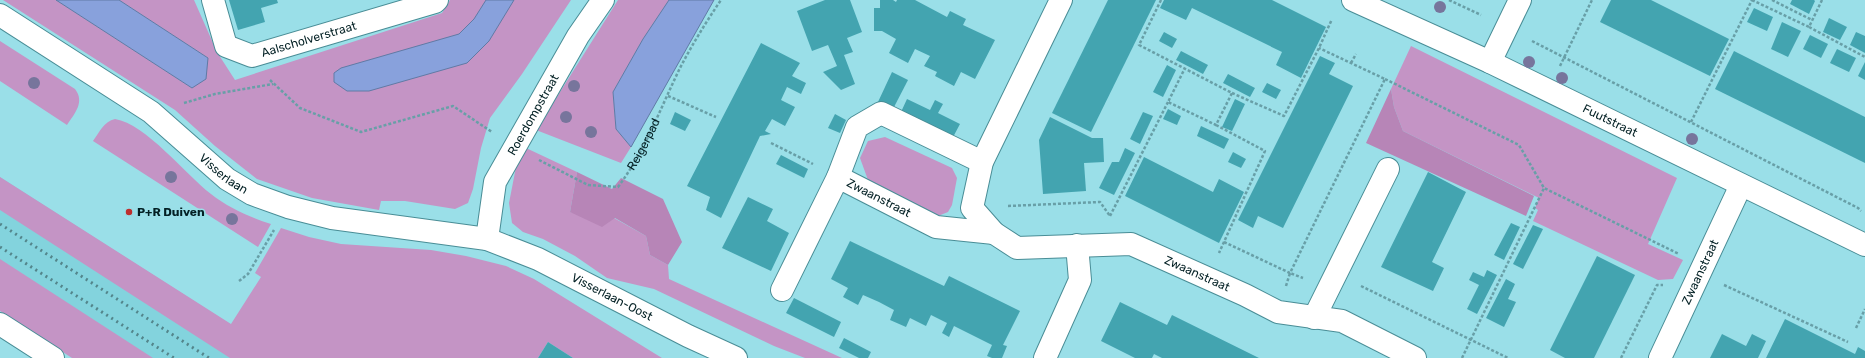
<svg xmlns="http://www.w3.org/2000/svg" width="1865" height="358" font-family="Rubik,sans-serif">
<rect width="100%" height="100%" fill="#9adfe8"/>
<path fill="#83d3dd" d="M0 177 283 358H112L0 284Z"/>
<g fill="#c494c5">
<path d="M3 0H56L192 88 208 58 119 0H194L217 52 235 80 442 13 450 0H571L522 74 490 118 481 148 473 189 468 203 455 209 405 201H381L379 210 312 198 257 179 215 146 175 110Z"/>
<path d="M618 0H669L643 39 613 92 616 129 631 147 621 163 536 130Z"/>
<path d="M0 41 75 89C85 102 75 113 67 125L0 81Z"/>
<path d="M1411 46 1677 178 1648 244 1683 260 1673 279 1658 280 1533 221 1538 210 1535 208 1539 198 1403 131 1394 107 1391 89Z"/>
<path d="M115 119C146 124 185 174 211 194 229 208 249 217 271 224L258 247 93 141C99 133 104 121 115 119Z"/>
<path d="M885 137 952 168 957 178 952 205 948 212 938 216 868 180 860 158 868 141Z"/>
<path d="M526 148 577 172 570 212 614 218 646 236 650 255 668 265 669 279 842 358H805L774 346 654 289 607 278 575 256 543 239 523 232 512 223 509 203 516 167Z"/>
<path d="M0 177 231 324 261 277 255 273 281 228 309 237 341 244 431 250 466 256 506 266 534 279 662 358H573L548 342 538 358H230L0 210Z"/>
<path d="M0 259 153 358H72L0 311Z"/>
</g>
<g fill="#b785b7">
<path d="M1391 89 1394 107 1403 131 1534 196 1526 216 1366 143Z"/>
<path d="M577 172 612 189 621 178 663 199 682 242 668 265 650 255 646 236 615 218 602 227 570 212Z"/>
</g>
<g fill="#88a1dc" stroke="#607aa5">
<path d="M56 0H119L208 58 206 79 192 88Z"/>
<path d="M486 0H514L489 41 467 63 369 91H347L334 82V73L341 68 459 34 474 19Z"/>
<path d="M669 0H714L631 147 616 129 613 92 643 39Z"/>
</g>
<g fill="#43a4b0">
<path d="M229 0H277L278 3 261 8 265 22 238 30Z"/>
<path d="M825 0H850L862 32 847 38 853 52 844 55 855 84 841 90 823 72 837 66 828 45 812 51 797 11Z"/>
<path d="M880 0H893L896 2 897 0H915L947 17 950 11 966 19 963 25 995 40 975 79 961 72 954 86 935 76 937 72 924 66 930 56 915 49 908 63 889 53 896 39 882 31H874V8H880Z"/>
<path d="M1108 0H1156L1091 132 1052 113Z"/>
<path d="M1164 0H1272L1326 27 1301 78 1276 65 1282 52 1192 8 1186 20 1160 8Z"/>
<path d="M1611 0H1651L1729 39 1710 76 1600 22Z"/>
<path d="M1792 0H1814L1815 1 1809 14 1790 4Z"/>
<path d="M1754 8 1773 17 1767 31 1747 22Z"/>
<path d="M1829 18 1847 27 1840 40 1823 32Z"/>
<path d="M1782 22 1801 31 1788 57 1771 49Z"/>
<path d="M1164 32 1177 39 1172 48 1159 41Z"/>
<path d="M1856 32 1865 36V53L1850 45Z"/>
<path d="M1810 35 1828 44 1821 58 1803 49Z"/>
<path d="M761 43 800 63 792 76 806 83 801 94 787 87 781 100 795 107 785 126 772 119 765 131 771 134 760 136 721 218 706 210 710 197 687 186Z"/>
<path d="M1837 49 1856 58 1849 72 1830 63Z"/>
<path d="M1181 51 1208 65 1203 74 1176 60Z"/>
<path d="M1734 51 1865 117V163L1715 89Z"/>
<path d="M1320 56 1335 63 1329 74 1353 86 1283 228 1258 216 1253 228 1238 220Z"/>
<path d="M1865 62V80L1858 76Z"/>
<path d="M1167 65 1176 70 1163 97 1153 92Z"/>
<path d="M892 72 908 80 893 109 878 102Z"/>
<path d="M1228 74 1255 88 1250 97 1223 83Z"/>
<path d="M1267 83 1281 90 1276 99 1262 92Z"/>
<path d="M907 99 930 110 935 100 943 104 938 113 960 124 952 139 901 112Z"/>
<path d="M1235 99 1245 104 1232 131 1222 127Z"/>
<path d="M1168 109 1181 116 1177 125 1163 119Z"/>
<path d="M675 112 691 120 685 131 670 124Z"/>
<path d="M1143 112 1153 116 1140 144 1130 139Z"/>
<path d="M835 114 846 120 840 133 828 128Z"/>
<path d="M1050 117 1092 138H1103L1104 162 1084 163 1086 191 1043 194 1039 140Z"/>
<path d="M1201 126 1229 139 1224 149 1197 136Z"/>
<path d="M1125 148 1135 153 1114 195 1099 188 1112 162H1119Z"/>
<path d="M1233 152 1246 159 1241 168 1228 162Z"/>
<path d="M781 155 808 169 804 178 776 164Z"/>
<path d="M1144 157 1213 192 1219 179 1244 192 1219 243 1125 196Z"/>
<path d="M1428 172 1466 192 1432 262 1444 268 1433 291 1381 267Z"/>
<path d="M748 197 773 209 767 221 789 233 771 271 722 248Z"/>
<path d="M1511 223 1520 227 1504 260 1494 255Z"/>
<path d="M1533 225 1543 229 1523 269 1513 264Z"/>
<path d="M850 241 944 286 949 276 1020 311 1003 345 1007 346 1002 358H992L987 356 992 345 954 326 949 337 942 333 947 323 931 315 926 326 910 318 906 327 890 320 894 310 879 302 863 295 858 305 843 297 848 288 831 279Z"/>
<path d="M1597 256 1635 275 1594 358H1565L1550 350Z"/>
<path d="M1487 270 1497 275 1477 314 1467 309 1479 285 1469 280 1473 272 1484 277Z"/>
<path d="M1506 279 1515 284 1508 299 1516 302 1504 327 1486 318Z"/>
<path d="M794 298 841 322 834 337 786 313Z"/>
<path d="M1120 302 1167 325 1172 315 1259 358H1162L1154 354 1152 358H1135L1101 341Z"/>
<path d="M1785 319 1855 354 1858 347 1865 351V358H1766Z"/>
<path d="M1722 334 1746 346 1752 334 1766 341 1758 358H1710Z"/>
<path d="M844 338 871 352 868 358H859L839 348Z"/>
<path d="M548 342 573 358H538Z"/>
</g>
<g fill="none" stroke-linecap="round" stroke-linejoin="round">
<defs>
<g id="street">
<path id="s2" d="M213 0 226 46 252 56 435 2 437 0"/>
<path id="s3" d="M1353 0 1490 62 1865 245"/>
<path d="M1490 62 1520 0"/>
<path d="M838 177 857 127 881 113 982 162"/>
<path id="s4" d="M994 233 1017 248 1131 244 1245 295 1278 312 1342 321 1415 358"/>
<path id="s5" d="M487 239 495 182 578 36 603 0"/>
<path id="s6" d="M782 290 838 177 936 227 994 233 972 208 982 162 1061 0"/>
<path d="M1314 318 1388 169"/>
<path d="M0 324 53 358"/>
<path d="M1045 358 1080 280 1077 245"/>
<path id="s7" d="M1660 358 1741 185"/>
</g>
<g id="secondary">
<path id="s8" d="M0 15 151 112 227 179 252 194 288 207 332 218 487 239 538 259 688 336 736 358"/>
</g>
</defs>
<use href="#street" stroke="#498d96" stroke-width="24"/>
<use href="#secondary" stroke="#498d96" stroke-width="24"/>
<g stroke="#689fa7" stroke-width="2.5" stroke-dasharray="3 2" stroke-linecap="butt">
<path d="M1161 0 1139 45 1232 93 1216 125 1168 102 1184 70"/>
<path d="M1449 0 1481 15"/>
<path d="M1752 0 1809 27"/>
<path d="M1772 0 1812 20"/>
<path d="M1822 0 1809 27 1865 57"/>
<path d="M1532 41 1858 208 1861 211"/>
<path d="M1351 63 1356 54"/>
<path d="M1560 66 1592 0"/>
<path d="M1385 79 1519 145 1544 188 1679 254"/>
<path d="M270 80 300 108 361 132 453 106 492 132"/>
<path d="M1232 93 1284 116 1319 48 1332 19"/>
<path d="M668 96 716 117"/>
<path d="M184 103 215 94 273 84"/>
<path d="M1691 122 1752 0"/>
<path d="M1216 125 1265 151 1219 253"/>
<path d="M771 143 813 164"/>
<path id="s1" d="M539 160 588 185 618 187C645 151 660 109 680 68 692 45 706 22 721 0"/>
<path d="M1008 206 1100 202 1110 216"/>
<path d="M1110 216 1168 102"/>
<path d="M1224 242 1290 273 1385 79 1319 48"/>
<path d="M239 281 248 274 274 230"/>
<path d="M1724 285 1848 342"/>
<path d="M1286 286 1290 273 1303 278"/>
<path d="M1361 286 1508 358"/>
<path d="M1856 328 1865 309"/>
<path d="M1462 358 1544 188"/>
<path d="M1621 358 1657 285H1663"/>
</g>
<use href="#street" stroke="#fff" stroke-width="22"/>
<use href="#secondary" stroke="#fff" stroke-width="22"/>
<g stroke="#53858b" stroke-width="3" stroke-dasharray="2 4" stroke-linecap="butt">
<path d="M0 224 209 358"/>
<path d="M0 247 174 358"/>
</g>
</g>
<g fill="#77759c">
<circle cx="1440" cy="7" r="6"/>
<circle cx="1529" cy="62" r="6"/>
<circle cx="1562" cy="78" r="6"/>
<circle cx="34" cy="83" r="6"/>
<circle cx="574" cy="86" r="6"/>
<circle cx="566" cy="117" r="6"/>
<circle cx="591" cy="132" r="6"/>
<circle cx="1692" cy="139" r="6"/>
<circle cx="171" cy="177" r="6"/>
<circle cx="232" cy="219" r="6"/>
</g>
<circle fill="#be2f2e" stroke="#9adfe8" stroke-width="1.5" cx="129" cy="212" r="4"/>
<g text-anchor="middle" stroke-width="3" stroke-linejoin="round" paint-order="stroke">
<g font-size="12" fill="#032024" stroke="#9adfe8">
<text dy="4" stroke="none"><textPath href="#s2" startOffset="135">Aalscholverstraat</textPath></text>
<text dy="4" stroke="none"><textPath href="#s5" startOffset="135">Roerdompstraat</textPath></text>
<text dy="4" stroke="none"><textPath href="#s3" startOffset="284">Fuutstraat</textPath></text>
<text dy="4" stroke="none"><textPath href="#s1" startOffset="135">Reigerpad</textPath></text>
<text dy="4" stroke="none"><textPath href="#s8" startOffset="275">Visserlaan</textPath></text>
<text dy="4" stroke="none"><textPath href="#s6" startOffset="172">Zwaanstraat</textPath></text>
<text dy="4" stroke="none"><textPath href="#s7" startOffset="95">Zwaanstraat</textPath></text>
<text dy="4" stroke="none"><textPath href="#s4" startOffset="214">Zwaanstraat</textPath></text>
<text dy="4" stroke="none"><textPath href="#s8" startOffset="688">Visserlaan-Oost</textPath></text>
</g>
<g font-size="12" font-weight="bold" fill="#032024" stroke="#9adfe8" text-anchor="start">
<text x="137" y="216">P+R Duiven</text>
</g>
</g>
</svg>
